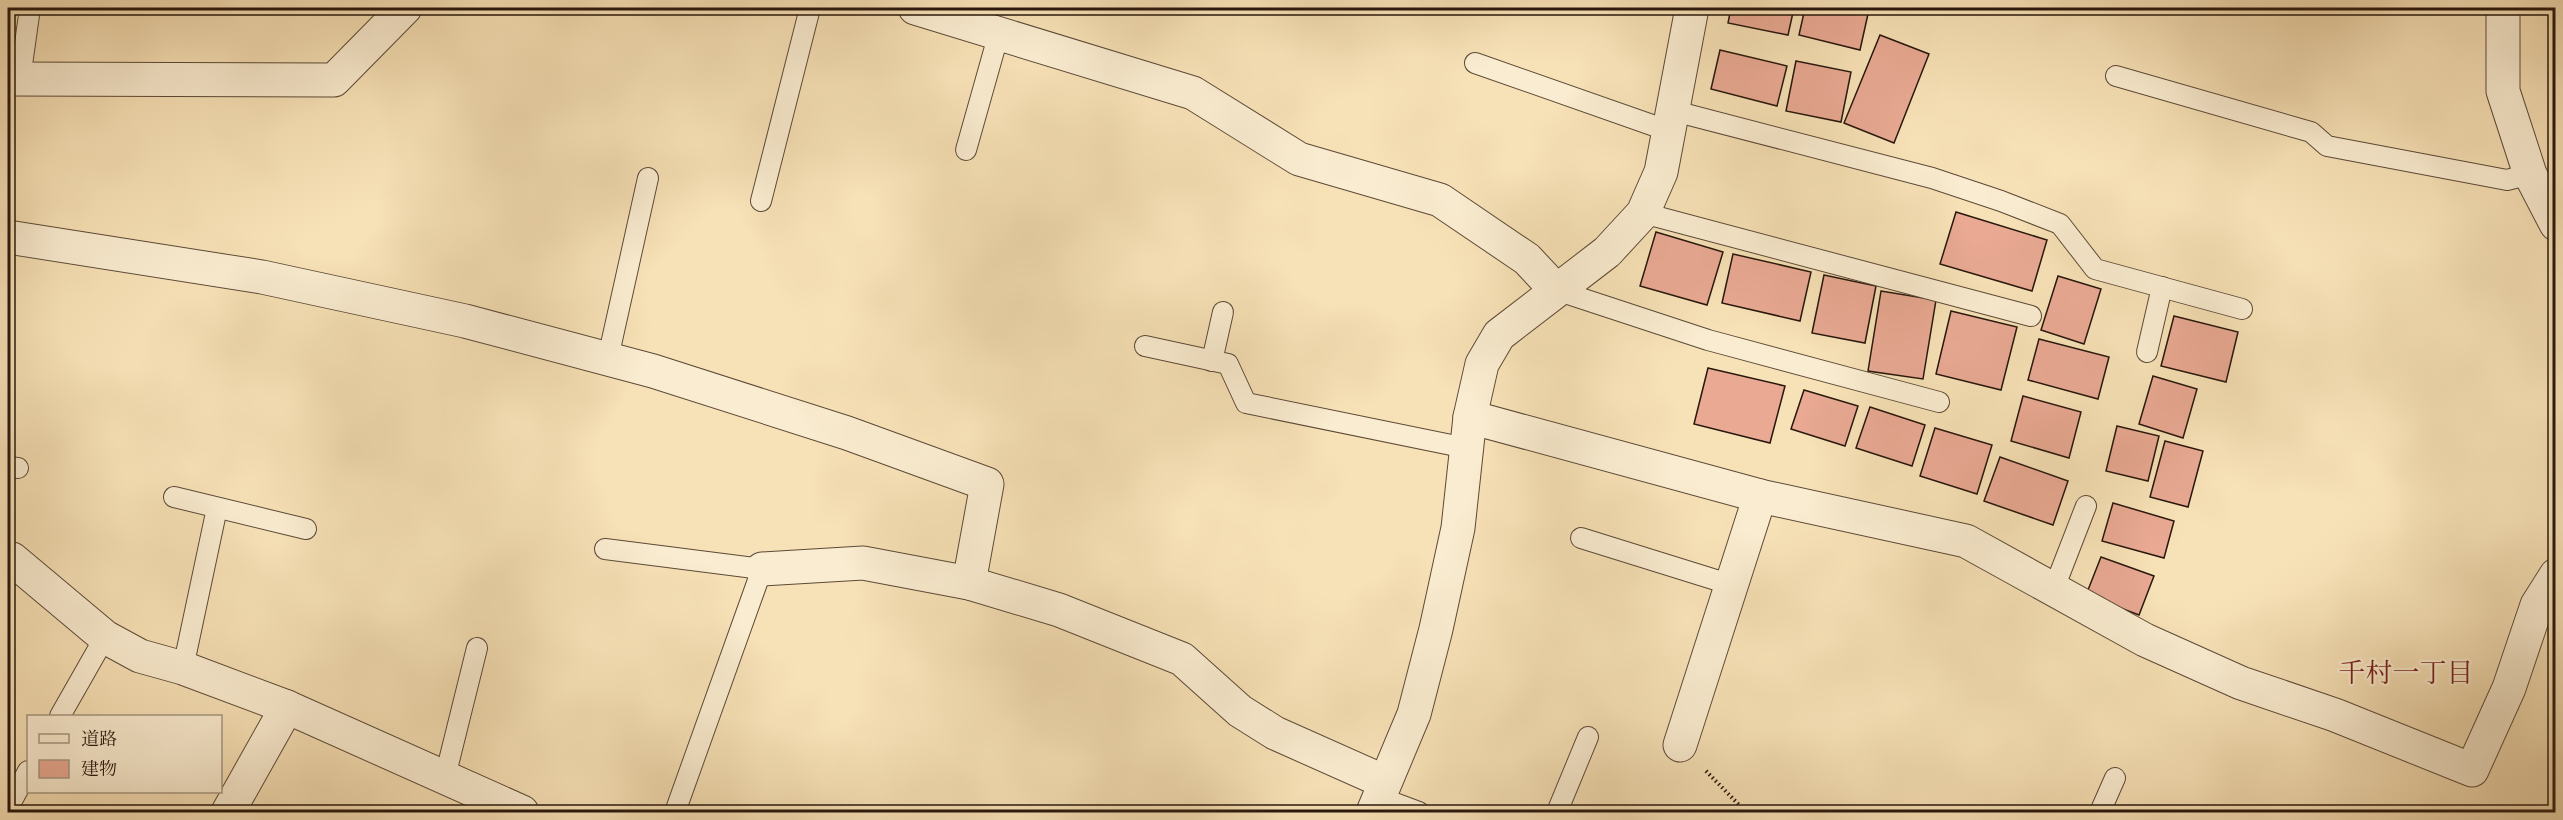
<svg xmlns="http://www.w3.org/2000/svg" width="2563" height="820" font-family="'IM FELL DW Pica','Noto Serif JP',serif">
<rect width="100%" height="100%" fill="#f7e1b6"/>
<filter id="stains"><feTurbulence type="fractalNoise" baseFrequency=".00333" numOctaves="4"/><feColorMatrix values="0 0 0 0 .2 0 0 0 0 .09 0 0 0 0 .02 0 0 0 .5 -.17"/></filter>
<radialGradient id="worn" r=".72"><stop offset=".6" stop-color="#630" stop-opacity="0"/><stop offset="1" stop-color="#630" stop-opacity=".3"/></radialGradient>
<g fill="#e9a993" stroke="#28170d" stroke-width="1.5">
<path d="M1731 8H1794L1788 35 1728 23Z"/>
<path d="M1805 8H1841L1868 14 1860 50 1799 35Z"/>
<path d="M1880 35 1929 54 1894 143 1844 123Z"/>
<path d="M1720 50 1787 66 1777 106 1711 89Z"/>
<path d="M1796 61 1851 72 1841 122 1786 111Z"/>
<path d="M1956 212 2047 240 2032 291 1940 264Z"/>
<path d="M1656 232 1723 252 1707 305 1640 286Z"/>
<path d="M1733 254 1811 272 1800 321 1722 303Z"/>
<path d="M1824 275 1876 286 1865 343 1812 333Z"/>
<path d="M2058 276 2101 289 2084 344 2041 330Z"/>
<path d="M1881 291 1936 300 1923 379 1868 371Z"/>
<path d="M1951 311 2017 327 2001 390 1936 374Z"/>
<path d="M2174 316 2238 332 2226 382 2161 366Z"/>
<path d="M2039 339 2109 357 2098 399 2028 380Z"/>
<path d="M1708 368 1785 386 1770 443 1694 424Z"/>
<path d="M2153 376 2197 389 2183 438 2139 424Z"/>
<path d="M1804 390 1858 406 1845 446 1791 429Z"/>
<path d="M2023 396 2081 412 2069 458 2011 441Z"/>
<path d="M1870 407 1925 425 1912 466 1856 448Z"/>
<path d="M2117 426 2159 436 2148 481 2106 471Z"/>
<path d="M1935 428 1992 445 1977 494 1920 476Z"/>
<path d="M2165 441 2203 451 2188 507 2150 497Z"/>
<path d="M2000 457 2068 481 2053 525 1984 501Z"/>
<path d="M2113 503 2174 521 2164 558 2102 541Z"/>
<path d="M2101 557 2154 576 2139 615 2086 595Z"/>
</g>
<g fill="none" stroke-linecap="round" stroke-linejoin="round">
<defs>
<g id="service">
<path d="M1475 63 1669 131"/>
<path d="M2116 76 2311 132 2327 146 2507 180 2530 174"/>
<path d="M20 79 30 8"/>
<path d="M1674 111 1932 178 2001 201 2060 224 2095 269 2242 309"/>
<path d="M966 150 999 33"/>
<path d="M761 201 810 8"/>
<path d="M1643 213 2031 316"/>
<path d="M1556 290 1708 340 1939 402"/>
<path d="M1145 346 1228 364 1246 403 1466 448"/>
<path d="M2147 352 2162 287"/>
<path d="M608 358 648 178"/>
<path d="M1212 361 1223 312"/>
<path d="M8 467 18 468"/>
<path d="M174 497 306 529"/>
<path d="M1581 538 1732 585"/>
<path d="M605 549 762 569 675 812"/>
<path d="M2053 591 2086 506"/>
<path d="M183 668 217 508"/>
<path d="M60 716 105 637"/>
<path d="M445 777 477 648"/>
<path d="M1379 797 1419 812"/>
<path d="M8 808 28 771"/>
<path d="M1557 812 1588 737"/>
<path d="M2100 812 2115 778"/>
</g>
<g id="minor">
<path d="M915 8 1193 93 1299 159 1440 200 1527 259 1556 290"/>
<path d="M2503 8V91L2530 174 2556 224"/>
<path d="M8 79 334 80 405 8"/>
<path d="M8 237 262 277 465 321 653 371 847 433 987 484 969 583"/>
<path d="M1470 417 1760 496 1966 541 2145 640 2241 683 2335 715 2472 770 2509 688 2537 605 2556 575"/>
<path d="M8 559H12L105 637 140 656 183 668 287 707 522 812"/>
<path d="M762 569 863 563 969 583 1059 610 1182 659 1240 711 1275 733 1385 782"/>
<path d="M1680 745 1760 496"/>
<path d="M228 812 287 707"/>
</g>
<path id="tertiary" d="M1373 812 1414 714 1436 629 1458 528 1470 417 1482 364 1499 335 1607 252 1643 213 1661 172 1692 8"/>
</defs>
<use href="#service" stroke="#5c4a37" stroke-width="22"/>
<use href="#minor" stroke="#5c4a37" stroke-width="35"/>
<use href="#tertiary" stroke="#5c4a37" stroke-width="35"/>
<path stroke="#28170d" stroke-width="4" stroke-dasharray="1.5 3" stroke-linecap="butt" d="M1706 771 1746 812"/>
<use href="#service" stroke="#faecd0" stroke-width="20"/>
<use href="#minor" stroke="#faecd0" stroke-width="33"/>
<use href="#tertiary" stroke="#faecd0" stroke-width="33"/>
</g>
<g text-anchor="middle" stroke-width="4.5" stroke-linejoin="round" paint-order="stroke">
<g font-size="27" fill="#7a1f14" stroke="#faecd0">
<text x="2406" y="682">千村一丁目</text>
</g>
</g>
<rect width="2563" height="820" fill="none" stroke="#f7e1b6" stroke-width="30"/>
<rect x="9" y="9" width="2545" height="802" fill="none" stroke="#28170d" stroke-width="3"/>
<rect x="15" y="15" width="2533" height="790" fill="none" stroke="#28170d" stroke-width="1.5"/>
<rect x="27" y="715" width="195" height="78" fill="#faecd0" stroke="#a69782" stroke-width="1.5"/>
<rect x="39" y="734" width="30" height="9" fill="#faecd0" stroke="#a69782" stroke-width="1.5"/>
<text x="81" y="745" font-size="18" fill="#28170d">道路</text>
<rect x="39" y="760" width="30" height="18" fill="#e9a993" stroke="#a69782" stroke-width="1.5"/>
<text x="81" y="775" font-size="18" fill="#28170d">建物</text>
<rect width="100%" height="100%" filter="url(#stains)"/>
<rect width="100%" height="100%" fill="url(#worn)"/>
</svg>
